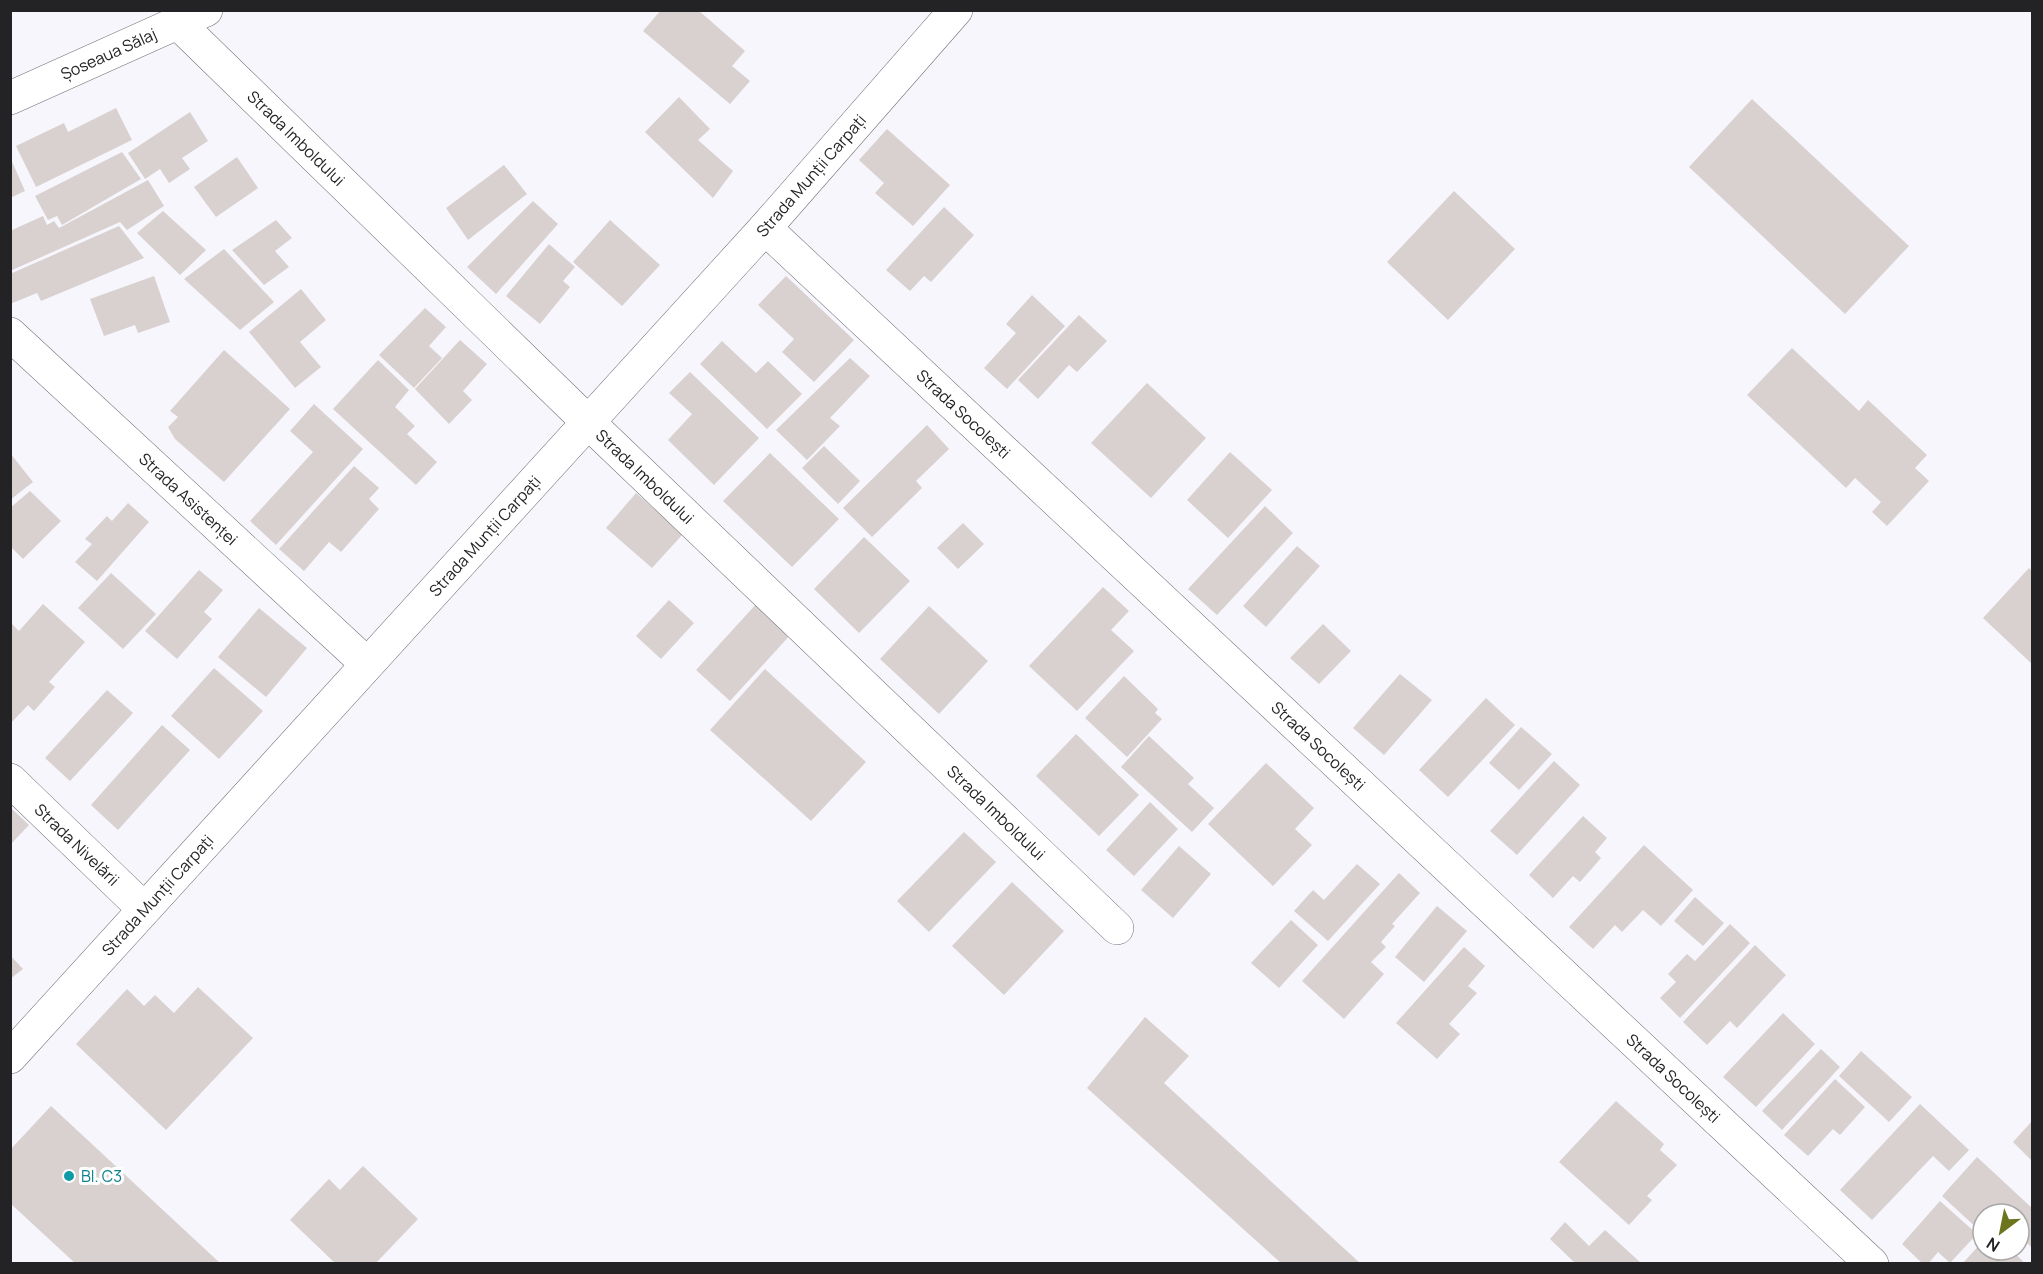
<svg xmlns="http://www.w3.org/2000/svg" width="2043" height="1274" font-family="Manrope,sans-serif">
<rect width="100%" height="100%" fill="#f7f6fd"/>
<g fill="#d9d1d0">
<path d="M661 10H698L745 51 732 66 750 81 730 104 643 31Z"/>
<path d="M679 97 710 129 698 140 733 171 713 198 645 132Z"/>
<path d="M1752 99 1909 246 1845 314 1689 167Z"/>
<path d="M116 108 132 140 36 187 16 146 64 123 68 132Z"/>
<path d="M190 112 208 141 182 158 190 169 169 183 160 169 145 179 128 153Z"/>
<path d="M887 129 950 185 913 226 875 193 884 183 859 160Z"/>
<path d="M122 152 141 179 62 225 57 216 48 220 35 196Z"/>
<path d="M10 157 25 191 10 198Z"/>
<path d="M237 157 258 188 216 217 194 187Z"/>
<path d="M504 165 527 194 468 240 446 208Z"/>
<path d="M148 180 164 206 127 230 120 222 10 271V231L43 216 47 225 54 221 59 228Z"/>
<path d="M1454 191 1515 249 1448 320 1387 262Z"/>
<path d="M533 201 558 224 496 294 467 267Z"/>
<path d="M944 207 974 235 931 282 924 276 910 291 886 270Z"/>
<path d="M163 211 206 250 180 275 137 233Z"/>
<path d="M276 220 292 238 275 251 289 267 264 285 232 250Z"/>
<path d="M610 220 660 265 622 306 573 262Z"/>
<path d="M119 226 144 258 41 301 37 293 10 304V274Z"/>
<path d="M549 244 575 267 563 281 570 287 540 324 506 296Z"/>
<path d="M224 249 274 302 240 330 184 279Z"/>
<path d="M154 276 170 322 138 333 135 325 104 336 90 299Z"/>
<path d="M786 276 854 340 814 382 782 352 794 339 758 305Z"/>
<path d="M301 289 326 320 300 342 321 367 295 388 249 332Z"/>
<path d="M1032 295 1065 326 1007 389 984 368 1016 333 1006 324Z"/>
<path d="M425 308 446 327 429 346 442 358 414 388 379 355Z"/>
<path d="M1079 315 1107 341 1077 372 1069 365 1038 399 1018 380Z"/>
<path d="M460 340 487 364 463 391 472 400 449 424 415 389Z"/>
<path d="M722 341 756 373 768 361 802 394 767 429 700 364Z"/>
<path d="M1792 348 1859 411 1868 400 1927 455 1915 468 1929 481 1887 526 1872 512 1881 502 1855 478 1846 488 1747 395Z"/>
<path d="M224 350 290 409 224 482 175 439 168 427 178 417 170 411Z"/>
<path d="M850 358 870 376 830 418 840 426 807 460 776 430Z"/>
<path d="M378 360 409 390 395 407 415 426 407 434 437 462 416 485 333 409Z"/>
<path d="M690 372 759 438 714 485 668 440 692 414 669 393Z"/>
<path d="M1147 383 1206 438 1151 498 1091 443Z"/>
<path d="M314 404 363 449 276 545 250 521 313 452 290 431Z"/>
<path d="M927 425 949 449 916 481 922 488 872 537 843 508Z"/>
<path d="M824 446 860 481 838 504 802 468Z"/>
<path d="M1230 452 1272 490 1228 538 1187 500Z"/>
<path d="M10 453 33 482 10 500Z"/>
<path d="M770 453 839 519 792 567 723 501Z"/>
<path d="M354 466 379 488 369 499 379 509 341 552 329 542 304 571 279 549Z"/>
<path d="M30 491 61 521 23 559 10 546V508Z"/>
<path d="M636 493 683 534 652 568 606 528Z"/>
<path d="M128 503 149 522 97 581 75 562 92 544 85 539 107 516 112 521Z"/>
<path d="M1265 506 1293 533 1217 615 1188 589Z"/>
<path d="M963 523 984 544 958 569 937 548Z"/>
<path d="M864 537 910 581 859 633 814 589Z"/>
<path d="M1297 546 1320 566 1266 627 1243 606Z"/>
<path d="M2029 568 2032 571V664L1983 618Z"/>
<path d="M199 570 223 590 204 612 212 619 177 659 145 631Z"/>
<path d="M111 573 156 614 123 649 78 608Z"/>
<path d="M1103 587 1129 611 1111 630 1134 651 1077 711 1029 666Z"/>
<path d="M669 600 694 623 661 659 636 636Z"/>
<path d="M758 602 792 633 730 701 696 670Z"/>
<path d="M43 604 85 642 49 682 55 687 34 711 28 705 10 724V622L19 631Z"/>
<path d="M929 606 988 661 939 714 880 659Z"/>
<path d="M259 608 307 648 266 697 218 657Z"/>
<path d="M1323 624 1351 651 1319 684 1290 658Z"/>
<path d="M214 668 263 711 219 759 171 716Z"/>
<path d="M765 669 866 762 811 821 710 730Z"/>
<path d="M1400 674 1432 700 1384 755 1353 728Z"/>
<path d="M1124 676 1158 709 1155 713 1162 719 1127 757 1085 718Z"/>
<path d="M107 690 133 713 70 781 45 758Z"/>
<path d="M1486 698 1515 725 1448 797 1419 770Z"/>
<path d="M162 725 190 750 118 830 91 805Z"/>
<path d="M1521 727 1552 754 1519 790 1489 763Z"/>
<path d="M1076 734 1139 795 1099 836 1036 776Z"/>
<path d="M1149 736 1194 778 1188 784 1214 808 1192 832 1121 767Z"/>
<path d="M1554 761 1580 785 1517 855 1490 831Z"/>
<path d="M1266 763 1314 808 1295 829 1312 845 1273 886 1208 824Z"/>
<path d="M1150 802 1178 829 1134 876 1106 850Z"/>
<path d="M10 807 29 825 10 845Z"/>
<path d="M1583 816 1607 838 1595 852 1601 858 1580 882 1573 876 1553 898 1529 875Z"/>
<path d="M964 832 996 862 929 932 897 901Z"/>
<path d="M1644 845 1693 890 1661 926 1643 910 1622 932 1615 925 1593 949 1569 927Z"/>
<path d="M1179 846 1211 874 1173 918 1141 890Z"/>
<path d="M1357 864 1380 884 1328 941 1294 911 1313 890 1324 900Z"/>
<path d="M1399 873 1420 893 1392 924 1395 926 1381 942 1386 947 1371 962 1384 974 1344 1019 1302 981Z"/>
<path d="M1012 882 1064 931 1004 995 952 946Z"/>
<path d="M1695 897 1724 923 1703 946 1674 921Z"/>
<path d="M1437 906 1467 931 1424 982 1395 957Z"/>
<path d="M1291 920 1318 945 1279 988 1251 963Z"/>
<path d="M1730 924 1750 943 1680 1018 1660 998 1676 982 1668 974 1687 954 1695 961Z"/>
<path d="M1755 945 1786 975 1737 1028 1730 1021 1707 1045 1683 1022Z"/>
<path d="M1464 947 1485 966 1468 986 1477 993 1449 1024 1460 1034 1437 1059 1396 1023Z"/>
<path d="M10 955 23 969 10 979Z"/>
<path d="M198 987 253 1038 166 1130 76 1044 127 989 144 1006 155 995 174 1013Z"/>
<path d="M1783 1013 1815 1044 1756 1107 1723 1077Z"/>
<path d="M1145 1017 1189 1056 1164 1083 1361 1264H1282L1087 1088Z"/>
<path d="M1821 1049 1840 1067 1782 1130 1762 1111Z"/>
<path d="M1861 1051 1912 1097 1889 1122 1839 1076Z"/>
<path d="M1835 1079 1865 1107 1840 1135 1833 1129 1808 1156 1784 1135Z"/>
<path d="M1616 1101 1664 1144 1660 1150 1677 1165 1647 1196 1652 1200 1629 1225 1559 1162Z"/>
<path d="M1920 1104 1969 1150 1949 1171 1933 1156 1872 1220 1840 1190Z"/>
<path d="M51 1106 221 1264H76L10 1203V1150Z"/>
<path d="M2032 1121V1161L2013 1142Z"/>
<path d="M1977 1157 2032 1208V1248L2019 1235V1214H1983V1228L1980 1231 1942 1196Z"/>
<path d="M363 1166 418 1219 375 1264H336L290 1220 329 1179 340 1190Z"/>
<path d="M1940 1201 1977 1234 1950 1263 1938 1252 1928 1264H1923L1902 1244Z"/>
<path d="M1565 1222 1589 1246 1605 1230 1642 1264H1576L1550 1239Z"/>
<path d="M1983 1241V1250H2011L2023 1261 2021 1264H1962Z"/>
</g>
<g fill="none" stroke-linecap="round" stroke-linejoin="round">
<defs>
<g id="street">
<path id="s1" d="M178 23 589 423 1117 928"/>
<path id="s2" d="M765 228 1872 1264"/>
<path id="s3" d="M10 334 367 664"/>
<path id="s4" d="M10 780 144 909"/>
<path id="s5" d="M10 1057 765 228 956 10"/>
</g>
<g id="secondary">
<path id="s6" d="M10 98 206 10"/>
</g>
</defs>
<use href="#street" stroke="#707075" stroke-width="34"/>
<use href="#secondary" stroke="#707075" stroke-width="34"/>
<use href="#street" stroke="#fff" stroke-width="33"/>
<use href="#secondary" stroke="#fff" stroke-width="33"/>
</g>
<circle fill="#0f9aa8" stroke="#fff" stroke-width="2" cx="69" cy="1176" r="6"/>
<g text-anchor="middle" stroke-width="6" stroke-linejoin="round" paint-order="stroke">
<g font-size="16" fill="#232325" stroke="#fff">
<text dy="6" stroke="none"><textPath href="#s6" startOffset="108">Șoseaua Sălaj</textPath></text>
<text dy="6" stroke="none"><textPath href="#s1" startOffset="165">Strada Imboldului</textPath></text>
<text dy="6" stroke="none"><textPath href="#s5" startOffset="1191">Strada Munții Carpați</textPath></text>
<text dy="6" stroke="none"><textPath href="#s2" startOffset="272">Strada Socolești</textPath></text>
<text dy="6" stroke="none"><textPath href="#s1" startOffset="651">Strada Imboldului</textPath></text>
<text dy="6" stroke="none"><textPath href="#s3" startOffset="243">Strada Asistenței</textPath></text>
<text dy="6" stroke="none"><textPath href="#s5" startOffset="705">Strada Munții Carpați</textPath></text>
<text dy="6" stroke="none"><textPath href="#s2" startOffset="758">Strada Socolești</textPath></text>
<text dy="6" stroke="none"><textPath href="#s1" startOffset="1137">Strada Imboldului</textPath></text>
<text dy="6" stroke="none"><textPath href="#s4" startOffset="93">Strada Nivelării</textPath></text>
<text dy="6" stroke="none"><textPath href="#s5" startOffset="219">Strada Munții Carpați</textPath></text>
<text dy="6" stroke="none"><textPath href="#s2" startOffset="1244">Strada Socolești</textPath></text>
</g>
<g font-size="16" fill="#0d838f" stroke="#fff" text-anchor="start">
<text x="81" y="1182">Bl. C3</text>
</g>
</g>
<rect width="2043" height="1274" fill="none" stroke="#232325" stroke-width="24"/>
<g transform="translate(2001 1232) rotate(212)"><circle r="28" fill="#ffffff" stroke="#a7a7a8" stroke-width="1.5"/>
<path d="M0-4.5L10 22L0 15L-10 22Z" fill="#6c741d"/>
<text y="-9" font-size="16" font-weight="bold" text-anchor="middle" fill="#232325">N</text>
</g>
</svg>
